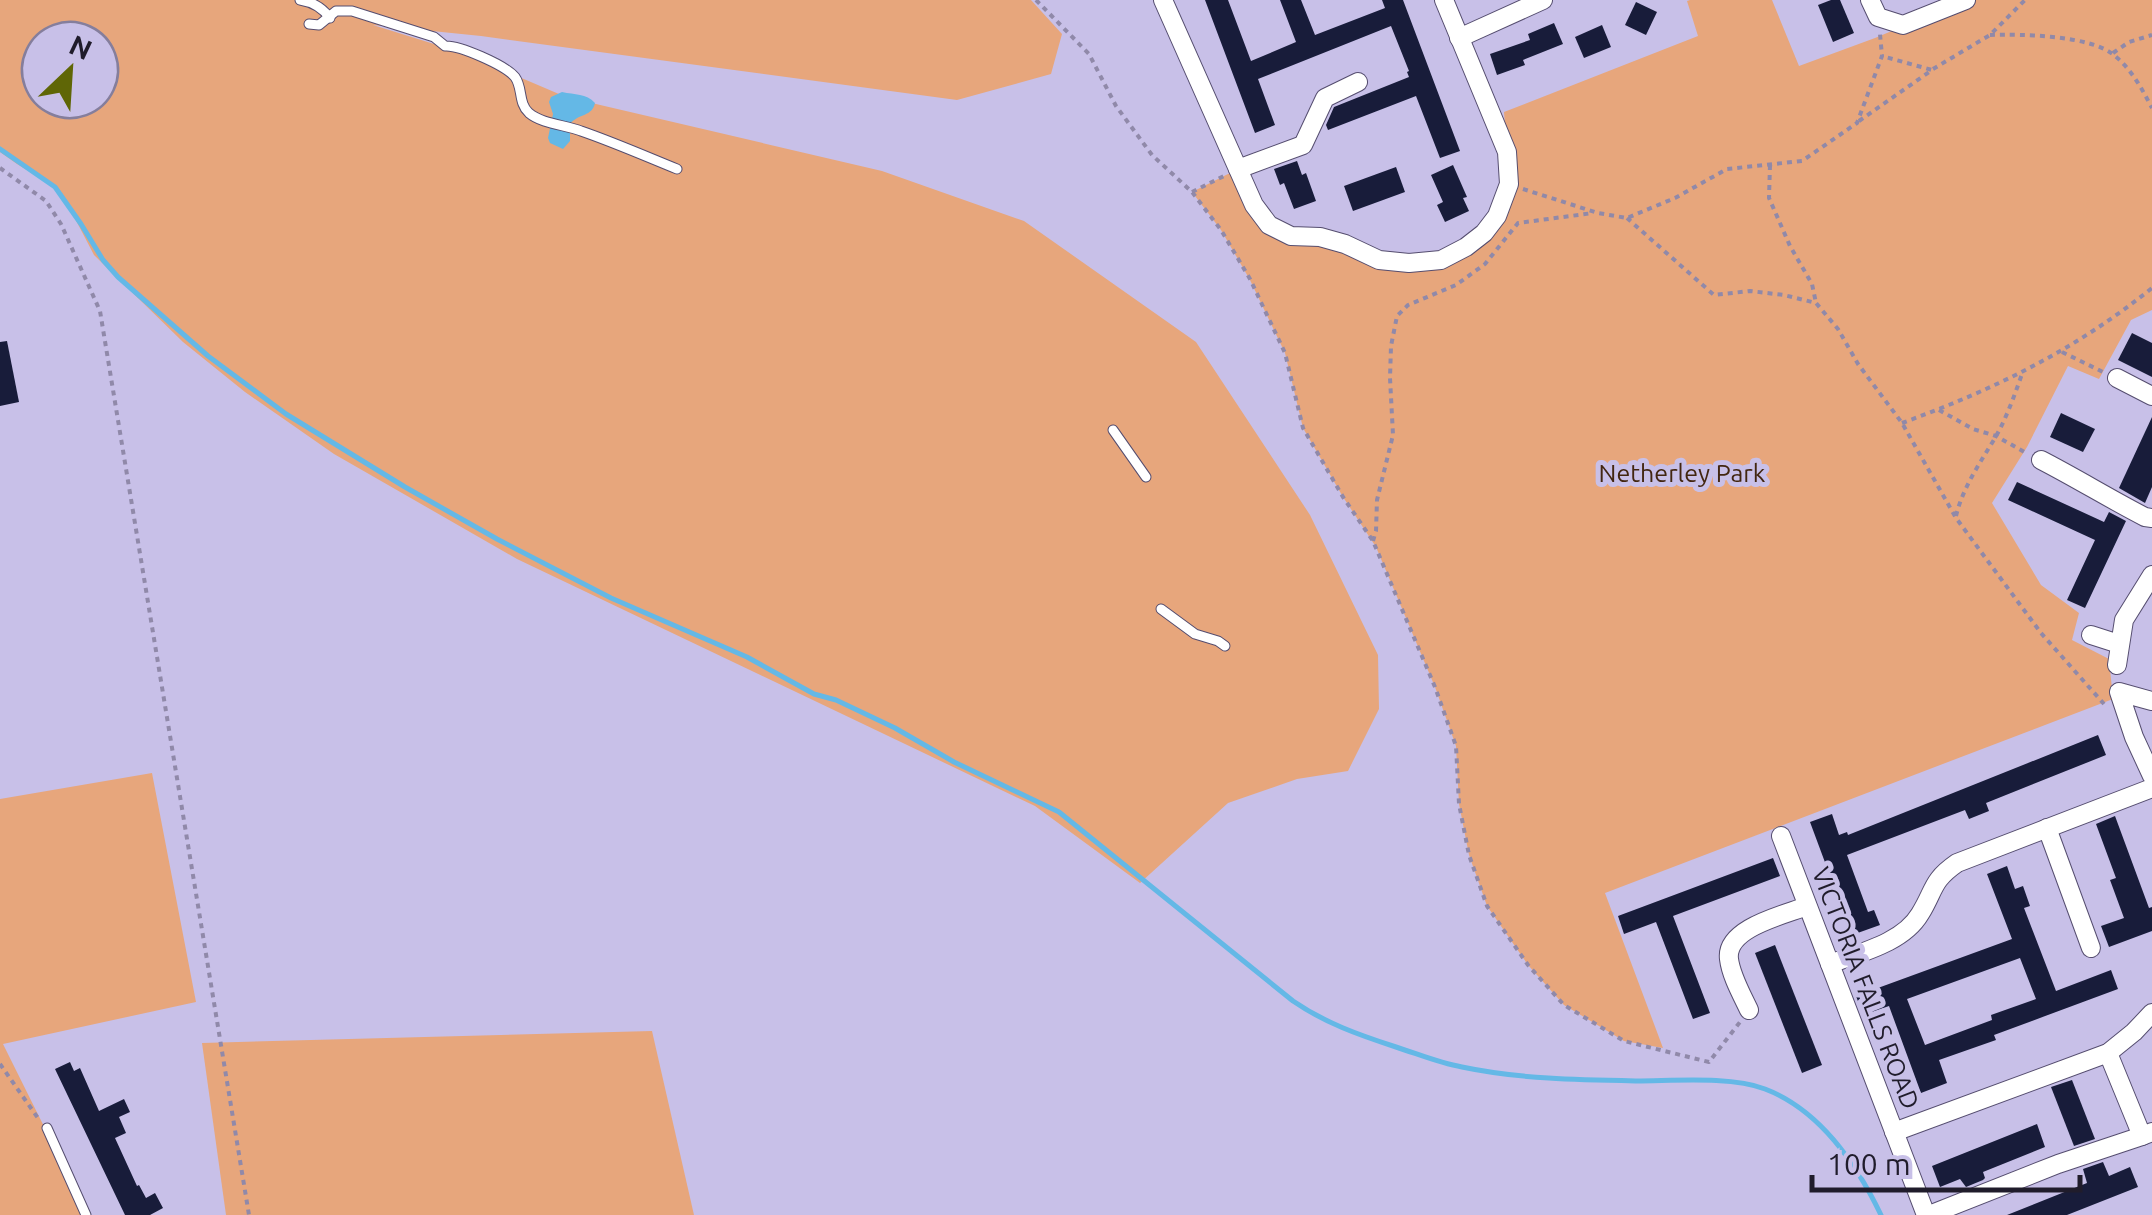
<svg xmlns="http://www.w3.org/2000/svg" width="2152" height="1215" font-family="Ubuntu,sans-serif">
<rect width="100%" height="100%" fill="#c8c0e8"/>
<g fill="#e7a67c" fill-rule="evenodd">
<path d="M0 0H1031L1062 34 1051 74 957 100 481 36 373 25 463 53 566 97 882 171 1024 221 1196 342 1310 515 1378 655 1379 709 1348 771 1297 779 1228 803 1140 883 1035 806 517 559 334 454 245 392 183 342 94 255 69 207 55 187 17 164 0 152ZM40 40H100V100H40Z"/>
<path d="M1690 0H1772L1799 66 1875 38 1966 0H2152V310L2131 320 2099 379 2068 366 2027 447 1992 503 2041 585 2079 613 2072 640 2109 659 2113 699 1605 893 1663 1048 1624 1041 1564 1005 1528 965 1487 906 1469 855 1459 804 1456 746 1435 687 1376 547 1343 497 1303 428 1285 353 1250 280 1221 230 1192 192 1238 169 1269 225 1379 260H1441L1498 216 1507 152 1504 112 1698 36 1687 1Z"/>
<path d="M152 773 196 1002 3 1044 88 1215H0V799Z"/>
<path d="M652 1031 694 1215H226L202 1043Z"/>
</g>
<path fill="#64b8e6" d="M562 92C575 95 586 93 595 103 592 117 579 113 570 124V141L563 149 550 143 548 138 553 114 549 102 551 97Z"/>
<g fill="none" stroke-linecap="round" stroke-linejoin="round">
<path stroke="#64b8e6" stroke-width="5" d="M0 149 55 187 81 224 103 260 118 277 208 356 286 414 405 487 497 539 611 598 747 657 814 694 836 700 895 728 954 762 1059 812 1293 1001C1325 1023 1359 1035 1396 1047 1418 1054 1439 1063 1462 1067 1519 1079 1578 1080 1636 1081 1674 1081 1731 1076 1765 1089 1820 1110 1857 1165 1881 1215"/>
</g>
<g fill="#181c3a" fill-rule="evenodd">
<path d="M1205 0H1228L1251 61 1296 42 1280 0H1301L1315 35 1385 8 1382 0H1403L1460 151 1440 158 1416 96 1328 130 1326 125 1334 107 1409 77 1407 72 1409 71 1391 26 1258 79 1275 125 1255 133Z"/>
<path d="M1831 0H1840L1854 33 1833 42 1818 5Z"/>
<path d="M1636 2 1657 12 1646 35 1625 25Z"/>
<path d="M1554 23 1563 44 1523 60 1525 65 1497 75 1490 54 1530 40 1528 34Z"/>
<path d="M1602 25 1611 47 1584 58 1575 37Z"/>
<path d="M1297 161 1302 175 1306 173 1316 201 1294 209 1284 183 1280 185 1274 169Z"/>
<path d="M1453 165 1467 197 1463 198 1469 211 1445 222 1437 205 1443 202 1431 175Z"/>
<path d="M1396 167 1405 192 1353 211 1344 186Z"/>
<path d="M2132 333 2152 343V377L2118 360Z"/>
<path d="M7 341 19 402 0 406V342Z"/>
<path d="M2061 413 2095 429 2083 452 2050 437Z"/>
<path d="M2152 417V487L2145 503 2119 488Z"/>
<path d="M2017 482 2104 522 2109 512 2126 521 2085 608 2067 600 2095 540 2008 500Z"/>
<path d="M2098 735 2106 755 1986 803 1989 811 1969 819 1965 810 1847 855 1868 912 1874 910 1880 925 1852 935 1810 822 1832 814 1839 835 1847 832 1848 835Z"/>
<path d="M2115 816 2149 908 2152 907V931L2109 947 2101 926 2124 918 2110 880 2116 878 2096 824Z"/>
<path d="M1773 858 1780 876 1673 916 1710 1013 1693 1019 1656 922 1624 934 1618 916Z"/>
<path d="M2007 866 2015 889 2023 886 2030 906 2024 908 2056 991 2111 970 2118 989 1994 1035 1996 1040 1939 1060 1947 1083 1921 1093 1889 1006 1863 1015 1856 996 2012 939 1987 874ZM2020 958 2036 999 1991 1015 1992 1020 1925 1045 1907 999Z"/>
<path d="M1775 945 1822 1065 1802 1073 1755 953Z"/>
<path d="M70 1062 74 1071 80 1068 99 1111 124 1099 130 1112 119 1117 126 1133 115 1138 137 1186 139 1185 146 1198 155 1193 163 1208 150 1215H125L55 1069Z"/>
<path d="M2072 1080 2095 1139 2074 1146 2051 1087Z"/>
<path d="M2037 1124 2045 1147 1983 1172 1985 1178 1983 1180 1966 1187 1960 1179 1940 1187 1932 1166Z"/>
<path d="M2103 1162 2109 1176 2130 1167 2138 1187 2067 1215H2007L2087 1183 2083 1169Z"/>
</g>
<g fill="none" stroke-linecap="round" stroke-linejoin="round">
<defs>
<g id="lane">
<path d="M300 0C313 2 322 7 330 18"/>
<path d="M309 24 319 25 336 11H352L434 37 445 46C459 45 505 65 515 77 523 88 518 103 529 113 542 124 566 125 581 131 613 142 645 156 677 169"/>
<path d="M1113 430 1146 477"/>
<path d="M1161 609 1195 634 1218 641 1225 646"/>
<path d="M47 1128 86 1215"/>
</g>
<g id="street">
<path d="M1163 0 1254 205 1269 225 1291 236 1320 237 1345 244 1379 260 1409 263 1441 260 1466 247 1484 233 1497 216 1509 184 1507 152 1444 0"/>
<path d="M1870 0 1878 17 1903 25 1966 0"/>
<path d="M1459 38 1543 0"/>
<path d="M1238 169 1303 145 1325 98 1358 82"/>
<path d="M2117 378 2152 396"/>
<path d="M2041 460C2076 478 2110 499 2145 517L2152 518"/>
<path d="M2091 635 2119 644"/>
<path d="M2117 665 2124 620 2152 575"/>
<path d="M2152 701 2119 692 2134 737 2152 776"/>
<path d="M2047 828 2091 948"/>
<path d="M1781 836 1926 1215"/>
<path d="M1830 964C1859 953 1903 943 1920 914 1935 890 1931 881 1957 863L2152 788"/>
<path d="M1749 1010C1742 995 1731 976 1729 959 1725 928 1784 915 1807 906"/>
<path d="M2108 1053 2142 1136 2152 1132"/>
<path d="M1894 1132 2108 1053 2134 1032 2152 1013"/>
<path d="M1929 1215 2058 1164 2142 1136"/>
</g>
</defs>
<use href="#lane" stroke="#554d6f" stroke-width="11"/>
<use href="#street" stroke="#554d6f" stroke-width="20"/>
<g stroke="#9089a9" stroke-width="4" stroke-dasharray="5 5" stroke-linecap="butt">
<path d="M1036 0 1089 54 1116 106 1152 155 1192 192 1221 230 1250 279 1285 353 1303 428 1343 497 1373 541 1435 687 1456 746 1459 804 1469 855 1487 906 1528 965 1564 1005 1624 1041 1709 1062 1740 1022"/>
<path d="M1990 35C2021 34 2092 35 2115 56 2132 70 2142 89 2152 108"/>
<path d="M2113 53 2129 42 2152 35"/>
<path d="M1933 69 1990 35 2025 0"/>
<path d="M1859 121 1932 70 1882 56"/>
<path d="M1770 165 1769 198 1790 246 1812 284 1816 303"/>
<path d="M0 168 46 201 61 224 100 311 249 1215"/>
<path d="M1523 189 1598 213 1627 218 1675 198 1727 169 1802 161 1857 123 1882 56 1880 34"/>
<path d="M1192 192 1224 176"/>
<path d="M1627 218 1714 295 1750 291 1784 295 1816 303 1838 329 1858 364 1902 423 1956 518 2041 633 2104 704"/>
<path d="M2062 352 2103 372"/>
<path d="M1939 410 1973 429 1996 436 2028 454"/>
<path d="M1902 423C1995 389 2075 350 2152 288"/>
<path d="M1956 516C1963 487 1980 463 1995 438 2007 417 2015 394 2023 371"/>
<path d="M1373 541 1376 531 1377 500 1393 435 1390 378 1391 346 1397 316 1408 305 1456 285 1485 264 1518 223 1593 213"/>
<path d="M0 1064 40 1121"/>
</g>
<use href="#lane" stroke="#fff" stroke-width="9"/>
<use href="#street" stroke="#fff" stroke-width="18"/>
</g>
<g text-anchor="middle" stroke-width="10" stroke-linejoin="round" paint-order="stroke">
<g font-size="25" fill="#422611" stroke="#c8c0e8">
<text x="1682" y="482">Netherley Park</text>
</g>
<g font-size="25" fill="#201c2b" stroke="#c8c0e8">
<text transform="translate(1866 988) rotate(69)" y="9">VICTORIA FALLS ROAD</text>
</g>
</g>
<g transform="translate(70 70) rotate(25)"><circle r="48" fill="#c8c0e8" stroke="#857e9c" stroke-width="2.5"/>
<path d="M0-8L18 38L0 25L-18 38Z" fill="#5f6606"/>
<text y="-15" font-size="28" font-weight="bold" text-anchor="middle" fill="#201c2b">N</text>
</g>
<path d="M1812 1175v15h268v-15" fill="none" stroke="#201c2b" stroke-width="5"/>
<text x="1827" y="1175" font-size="30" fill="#201c2b" stroke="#c8c0e8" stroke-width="8" paint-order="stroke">100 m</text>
</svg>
